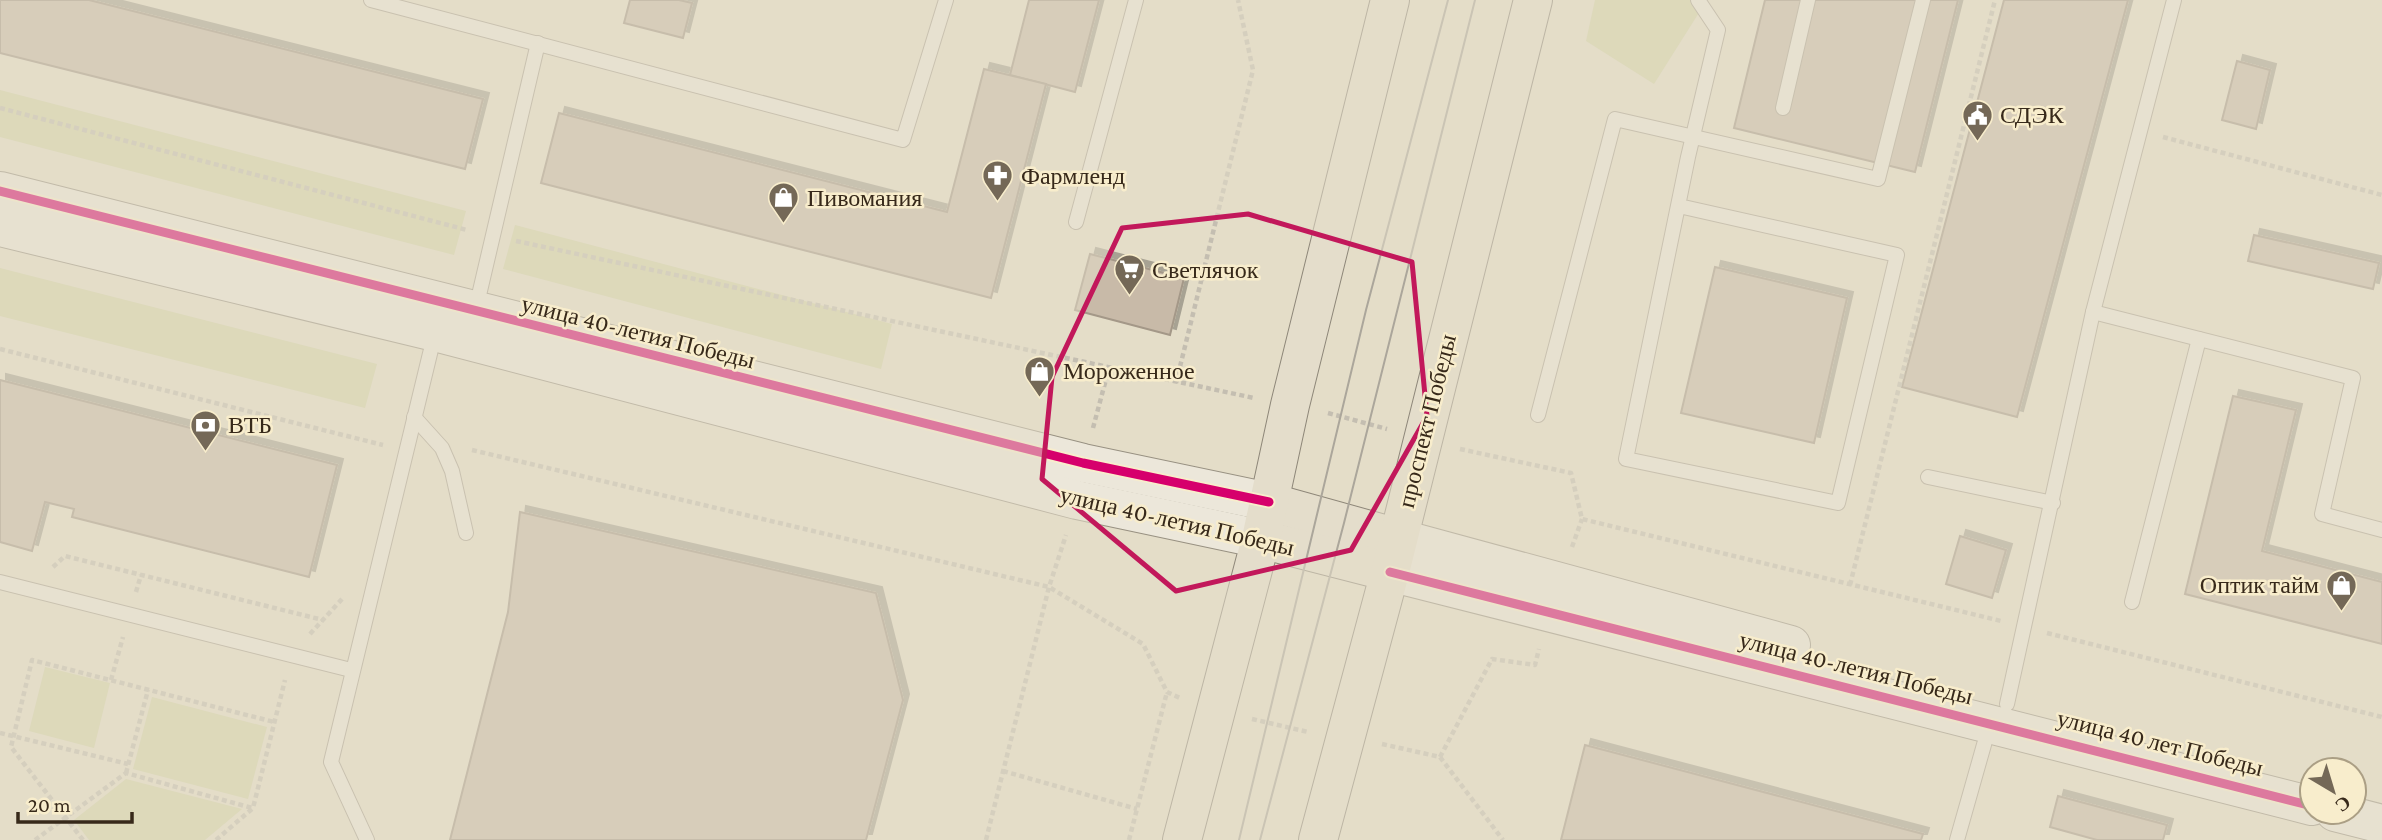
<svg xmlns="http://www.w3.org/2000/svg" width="2382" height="840" font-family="'Crimson Pro',serif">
<defs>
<filter id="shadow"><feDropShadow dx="6" dy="-6" stdDeviation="0" flood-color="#0004"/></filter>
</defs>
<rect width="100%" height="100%" fill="#e4ddc8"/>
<g fill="#d4d5a9">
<path d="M1595 0H1707L1654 84 1586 41Z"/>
<path d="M0 90 466 211 454 255 0 137Z"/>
<path d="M515 225 892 324 881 369 503 269Z"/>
<path d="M0 268 377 364 365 408 0 316Z"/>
<path d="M45 667 110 683 94 748 29 731Z"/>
<path d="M152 697 267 727 248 799 133 769Z"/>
<path d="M126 779 242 809 205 840H89L74 820Z"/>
</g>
<g fill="#c8baa8" stroke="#a49888" stroke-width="2" filter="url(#shadow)">
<path d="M0 0H89L483 99 465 169 0 53Z"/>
<path d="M630 0H679L692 3 683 38 624 23Z"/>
<path d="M1029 0H1099L1075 92 1010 75Z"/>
<path d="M1765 0H1958L1915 172 1734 128Z"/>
<path d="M2004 0H2128L2017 417 1902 387Z"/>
<path d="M2237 61 2270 70 2256 129 2222 120Z"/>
<path d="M984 69 1046 84 991 298 541 183 559 113 947 212Z"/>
<path d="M2254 235 2379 263 2373 289 2248 261Z"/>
<path d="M1090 254 1184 278 1170 335 1075 310Z"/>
<path d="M1715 267 1847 298 1814 443 1681 413Z"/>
<path d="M0 380 337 465 309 577 72 517 74 509 45 502 32 551 0 542Z"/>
<path d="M2233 396 2296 410 2262 551 2382 582V644L2185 594Z"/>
<path d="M520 512 876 593 903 700 866 840H450L508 612Z"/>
<path d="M1960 536 2006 550 1992 598 1946 584Z"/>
<path d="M1585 745 1923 834 1921 840H1561Z"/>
<path d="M2058 796 2167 825 2163 840H2097L2050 827Z"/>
</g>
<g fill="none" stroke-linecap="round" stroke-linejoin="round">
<defs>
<g id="lane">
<path d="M371 0 903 140 946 0"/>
<path d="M1783 108 1808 0"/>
<path d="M1679 206 1897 255 1838 503 1626 459 1688 157 1718 30 1698 0"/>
<path d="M1076 222 1136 0"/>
<path d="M476 308 538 43"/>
<path d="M2093 312 2353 378 2322 514 2382 530"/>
<path d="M1538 415 1615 119 1878 179 1923 0"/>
<path d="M414 417 442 448 452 471 466 533"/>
<path d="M1928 477 2053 503"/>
<path d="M0 582 351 670"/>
<path d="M2132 602 2199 339"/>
<path d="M2007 704 2093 312 2174 0"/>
<path d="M367 840 331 762 435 333"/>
<path d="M1957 840 1989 727"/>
</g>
<g id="secondary">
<path d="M0 191 1083 463 1269 502"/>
<path d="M0 227 435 332 1077 500 1261 539"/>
<path d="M1398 538 1791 645"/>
<path d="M1390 572 2312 806"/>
<path d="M2335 812 2382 824"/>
</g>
<g id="primary">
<path d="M1269 502 1398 538"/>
<path d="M1261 539 1390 572"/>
<path d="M1182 840 1261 539 1290 405 1390 0"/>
<path d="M1318 840 1390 572 1533 0"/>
</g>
</defs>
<use href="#lane" stroke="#a9a192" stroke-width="16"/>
<use href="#secondary" stroke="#989182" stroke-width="40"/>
<use href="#primary" stroke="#8e8779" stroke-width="40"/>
<g stroke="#c4beb1" stroke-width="4.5" stroke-dasharray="5 3.5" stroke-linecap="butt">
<path d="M0 108 467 230"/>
<path d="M2163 137 2382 195"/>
<path d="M516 241 1254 398"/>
<path d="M0 349 383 445"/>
<path d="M1176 383 1253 70 1238 0"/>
<path d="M1328 413 1387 429"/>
<path d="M1093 428 1109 368"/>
<path d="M1460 449 1571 473 1582 519 2001 621"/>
<path d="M472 450 1049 587 1143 644 1167 692 1180 698"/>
<path d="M1572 547 1582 519"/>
<path d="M53 567 65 556 323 620"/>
<path d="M1850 585 1995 0"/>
<path d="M136 592 141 575"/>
<path d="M2047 633 2382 717"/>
<path d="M310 634 342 599"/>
<path d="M111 680 123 637"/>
<path d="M1252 719 1308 732"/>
<path d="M0 733 128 764"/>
<path d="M1382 744 1440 757 1503 840"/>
<path d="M1440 757 1492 659 1535 665 1539 649"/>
<path d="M1003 771 1137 809"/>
<path d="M126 773 148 690"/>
<path d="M35 840 126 773 252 808"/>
<path d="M83 840 11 747 32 660 274 722"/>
<path d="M216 840 253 808 285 680"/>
<path d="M986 840 1049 587 1066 535"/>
<path d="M1129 840 1167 692"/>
</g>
<use href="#lane" stroke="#ece7da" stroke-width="14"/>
<use href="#secondary" stroke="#ece7da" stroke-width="38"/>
<use href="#primary" stroke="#e4ddcb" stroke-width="38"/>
<g stroke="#aba69b" stroke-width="2">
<path d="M1239 840 1366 310 1448 0"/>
<path d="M1260 840 1344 523 1475 0"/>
</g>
<defs>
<g id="cycleway">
<path d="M0 191 1083 463 1269 502"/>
<path d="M1390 572 2312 806"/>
</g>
</defs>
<use href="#cycleway" stroke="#f8edcc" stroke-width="13"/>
<use href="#cycleway" stroke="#d6006c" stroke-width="9"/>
</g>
<path d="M0 0H2382V840H0ZM1248 214 1412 262 1427 416 1351 550 1176 591 1042 479 1052 377 1122 228Z" fill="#e4ddc8" fill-opacity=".55" fill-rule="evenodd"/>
<path fill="none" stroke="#c2185b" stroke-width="5" stroke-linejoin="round" d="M1248 214 1412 262 1427 416 1351 550 1176 591 1042 479 1052 377 1122 228Z"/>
<defs>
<symbol id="civic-pin" viewBox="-11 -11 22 30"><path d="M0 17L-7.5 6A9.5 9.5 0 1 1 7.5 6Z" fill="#746857" stroke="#f8edcc"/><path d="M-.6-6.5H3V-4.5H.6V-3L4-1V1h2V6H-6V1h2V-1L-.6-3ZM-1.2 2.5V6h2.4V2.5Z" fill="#fff"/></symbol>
<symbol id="pharmacy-pin" viewBox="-11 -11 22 30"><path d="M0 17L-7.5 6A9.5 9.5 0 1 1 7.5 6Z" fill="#746857" stroke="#f8edcc"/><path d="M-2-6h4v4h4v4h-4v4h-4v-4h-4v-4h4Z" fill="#fff"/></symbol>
<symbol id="shop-pin" viewBox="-11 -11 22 30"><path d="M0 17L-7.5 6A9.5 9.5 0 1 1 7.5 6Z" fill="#746857" stroke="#f8edcc"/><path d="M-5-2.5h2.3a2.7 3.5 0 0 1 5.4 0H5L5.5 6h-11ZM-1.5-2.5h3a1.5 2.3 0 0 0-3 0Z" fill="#fff"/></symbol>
<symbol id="supermarket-pin" viewBox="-11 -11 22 30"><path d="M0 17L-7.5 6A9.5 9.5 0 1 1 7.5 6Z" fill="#746857" stroke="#f8edcc"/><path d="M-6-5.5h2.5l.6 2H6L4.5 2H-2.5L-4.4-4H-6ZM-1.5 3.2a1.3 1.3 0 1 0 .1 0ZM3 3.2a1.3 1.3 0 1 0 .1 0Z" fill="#fff"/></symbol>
<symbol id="bank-pin" viewBox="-11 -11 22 30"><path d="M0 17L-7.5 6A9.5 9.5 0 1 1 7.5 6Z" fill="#746857" stroke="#f8edcc"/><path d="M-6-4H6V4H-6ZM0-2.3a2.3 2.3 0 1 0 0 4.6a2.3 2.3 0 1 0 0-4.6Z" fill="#fff"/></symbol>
</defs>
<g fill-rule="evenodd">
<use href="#civic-pin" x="1960" y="98" width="35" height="47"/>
<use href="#pharmacy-pin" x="980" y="158" width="35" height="47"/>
<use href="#shop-pin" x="766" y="180" width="35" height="47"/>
<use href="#supermarket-pin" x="1112" y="252" width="35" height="47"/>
<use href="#shop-pin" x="1022" y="354" width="35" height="47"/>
<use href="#bank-pin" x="188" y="408" width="35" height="47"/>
<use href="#shop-pin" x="2324" y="568" width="35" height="47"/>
</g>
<g text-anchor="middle" stroke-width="5" stroke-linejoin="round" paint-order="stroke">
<g font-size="24" fill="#37291a" stroke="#f8edcc" text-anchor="start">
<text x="2000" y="123">СДЭК</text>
<text x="1021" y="184">Фармленд</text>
<text x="807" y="206">Пивомания</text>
<text x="1152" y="278">Светлячок</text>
<text x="1063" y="379">Мороженное</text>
<text x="228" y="433">ВТБ</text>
<text x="2319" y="593" text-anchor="end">Оптик тайм</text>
</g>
<g font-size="24" fill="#37291a" stroke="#f8edcc">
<text transform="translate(638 332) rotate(14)" y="8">улица 40-летия Победы</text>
<text transform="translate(1427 421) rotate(-76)" y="8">проспект Победы</text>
<text transform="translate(1177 521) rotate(13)" y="8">улица 40-летия Победы</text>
<text transform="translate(1856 668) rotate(14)" y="8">улица 40-летия Победы</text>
<text transform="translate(2160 743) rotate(14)" y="8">улица 40 лет Победы</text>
</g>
</g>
<g transform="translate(2333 791) rotate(142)"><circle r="33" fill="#f8edcc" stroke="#ab9f85" stroke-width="2"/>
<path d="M0-5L12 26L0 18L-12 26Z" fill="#746857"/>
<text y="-10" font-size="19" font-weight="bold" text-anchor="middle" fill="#37291a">С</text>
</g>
<path d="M18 812v10h114v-10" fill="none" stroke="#37291a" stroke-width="3.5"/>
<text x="28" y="812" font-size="21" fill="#37291a" stroke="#f8edcc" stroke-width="5" paint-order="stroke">20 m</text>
</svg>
